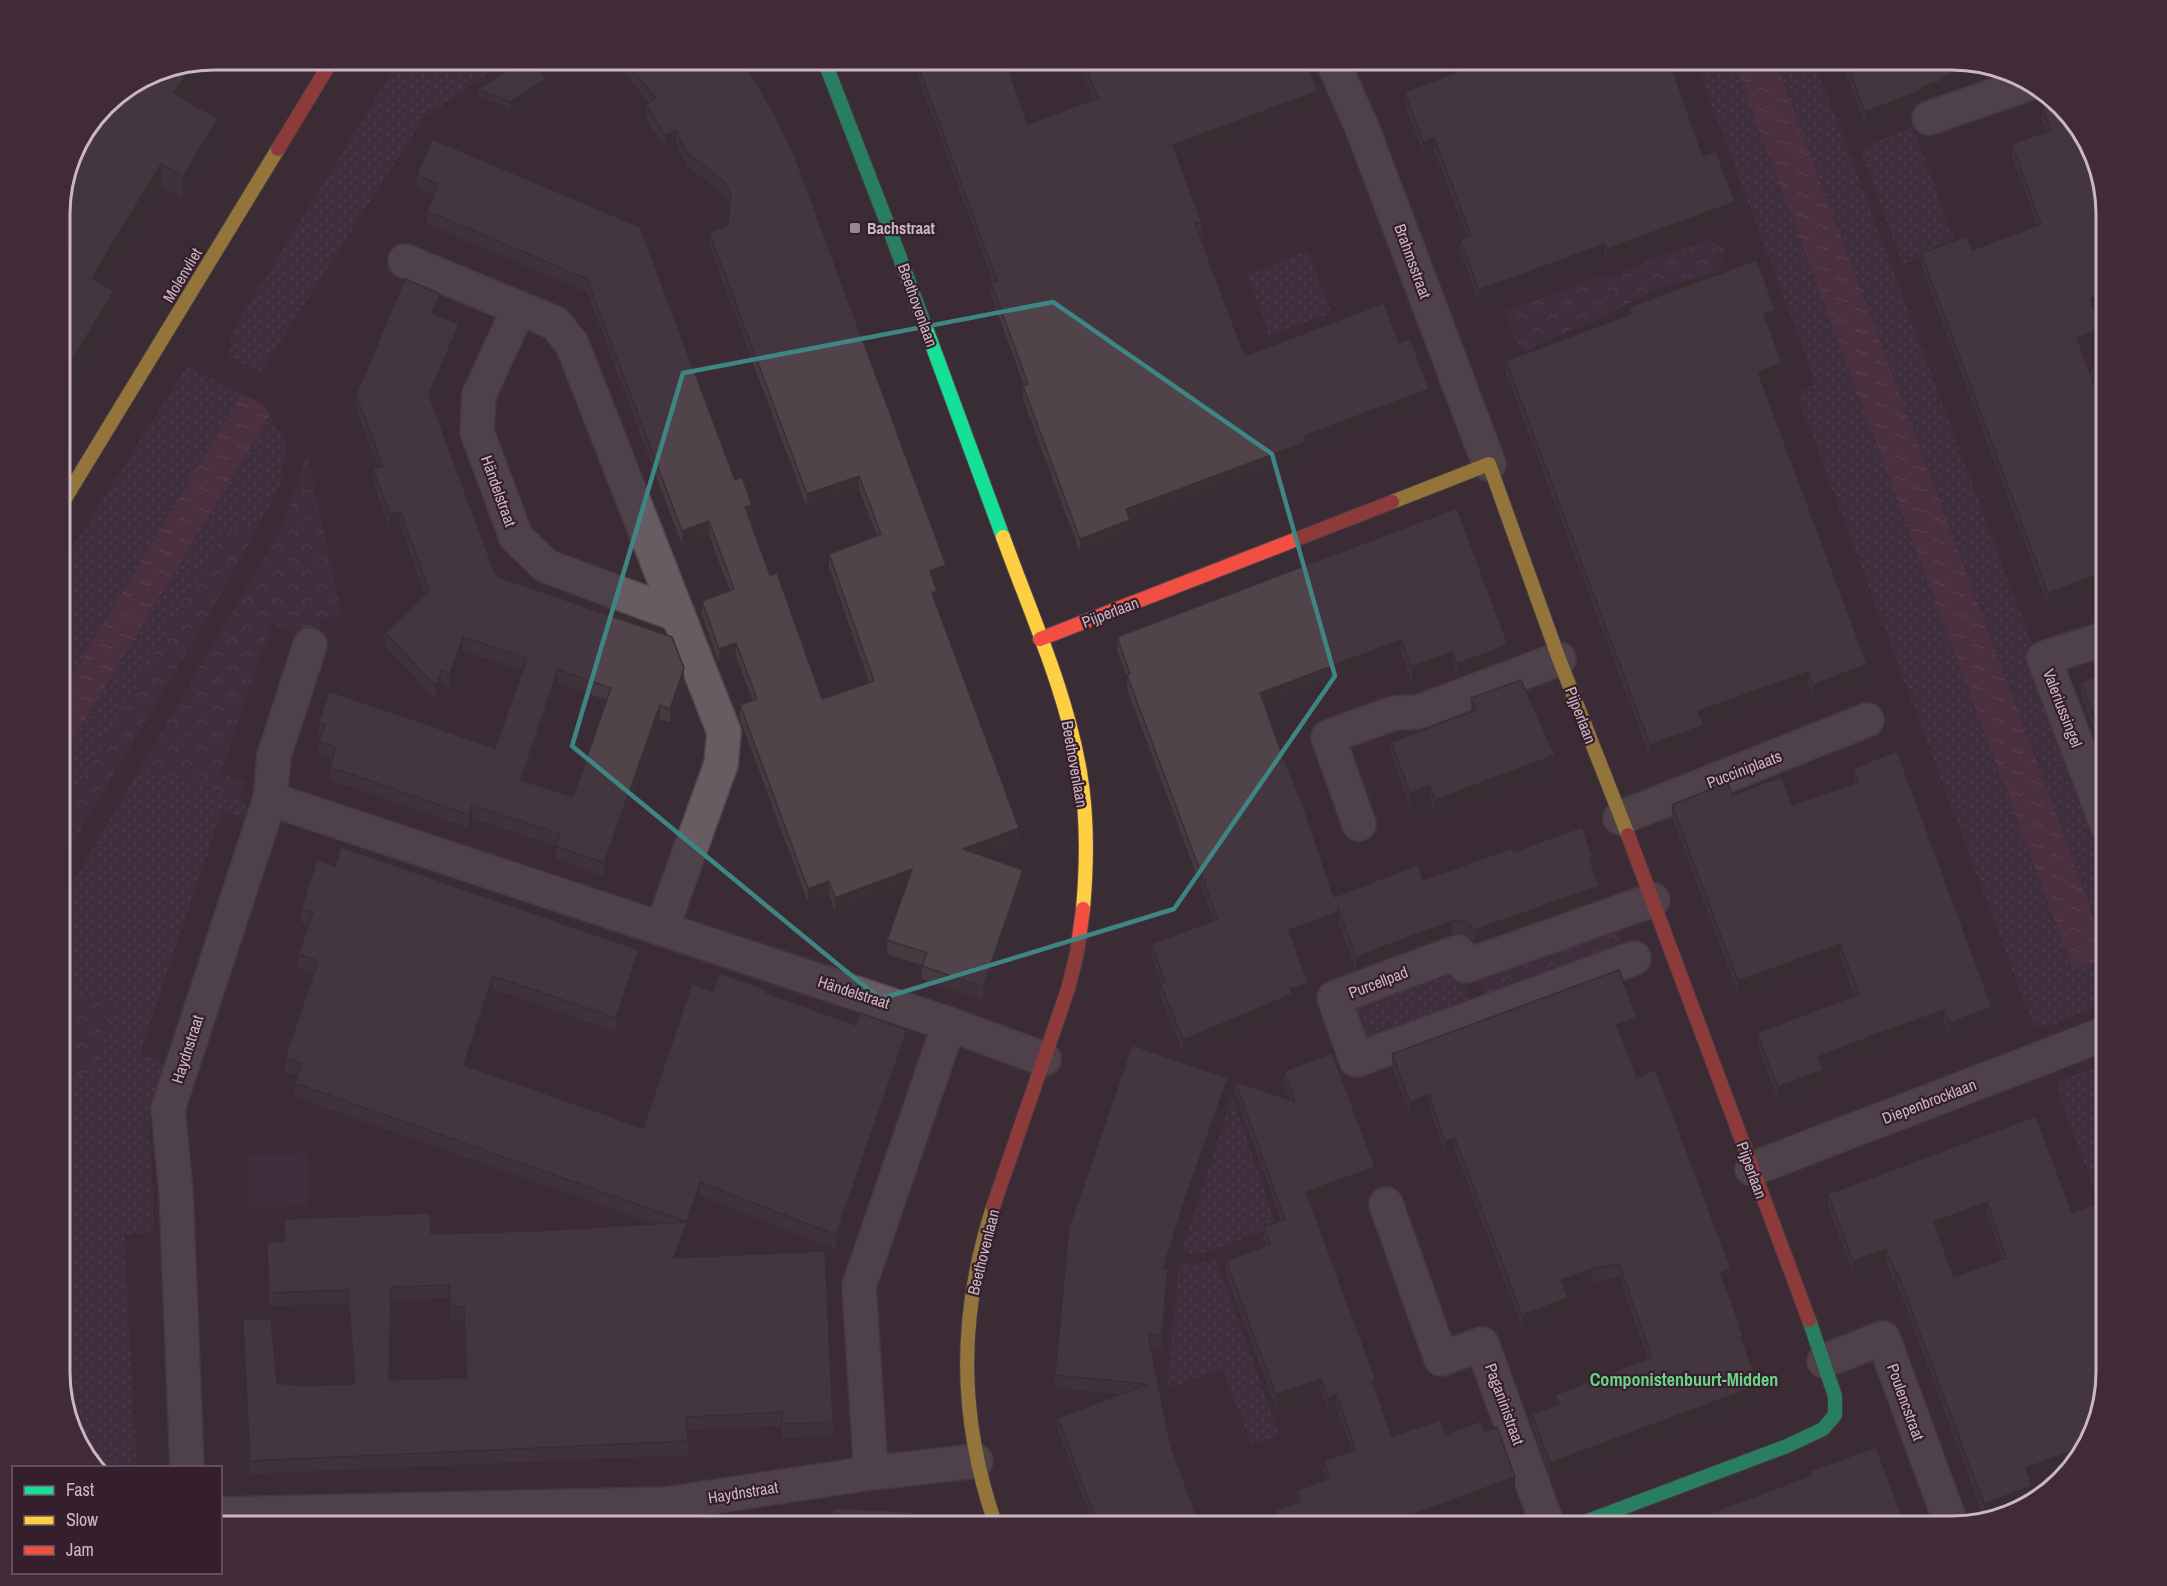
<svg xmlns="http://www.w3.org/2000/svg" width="2167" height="1586" font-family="'Archivo Narrow',sans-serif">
<defs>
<pattern id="grass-dots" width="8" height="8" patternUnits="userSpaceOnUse" patternTransform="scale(1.5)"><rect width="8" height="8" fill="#46314a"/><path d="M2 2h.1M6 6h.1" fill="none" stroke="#5f4d62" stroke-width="1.8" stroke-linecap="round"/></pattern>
<pattern id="forest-crowns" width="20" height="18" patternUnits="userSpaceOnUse" patternTransform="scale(1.5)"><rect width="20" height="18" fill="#46314a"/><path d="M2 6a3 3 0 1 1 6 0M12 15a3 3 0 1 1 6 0" fill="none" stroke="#5f4d62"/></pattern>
<pattern id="water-ripples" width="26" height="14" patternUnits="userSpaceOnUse" patternTransform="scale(1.5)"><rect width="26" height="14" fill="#61384f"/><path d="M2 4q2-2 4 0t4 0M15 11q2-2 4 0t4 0" fill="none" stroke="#765367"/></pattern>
</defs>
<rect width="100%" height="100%" fill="#3a2c34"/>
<g fill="url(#grass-dots)">
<path d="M399 60H508L425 116 260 373 230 357V335Z"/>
<path d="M1695 60H1733L2073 969 2107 955 2068 846 1775 60H1813L1850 155 2107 846V1003L2043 1028 2033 1025 1799 400C1800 388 1807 388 1816 384Z"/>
<path d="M1913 127 1955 242 1905 264 1901 261 1862 155 1863 150 1868 145Z"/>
<path d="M1308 250 1332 313 1269 335 1247 274Z"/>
<path d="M2107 364V416L2090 372Z"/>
<path d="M187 366 242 394 60 696V567Z"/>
<path d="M270 415 287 445 279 489 260 522 223 535 60 819V761Z"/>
<path d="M142 765 237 799 250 809 248 820 222 811 140 1053 165 1062 150 1119 154 1232 124 1234 137 1467H98L81 1448 60 1381V1121L63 1114 60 1112V1073L81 1076 100 998 60 989V904Z"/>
<path d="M1458 967 1473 1008 1368 1052 1344 1002Z"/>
<path d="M2107 1063V1194C2101 1196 2098 1192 2094 1187L2058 1095V1081Z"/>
<path d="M1232 1096 1276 1226 1198 1255 1181 1252Z"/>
<path d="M1216 1258 1279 1435 1252 1445 1222 1369 1167 1389 1179 1263 1195 1265Z"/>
</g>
<g fill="url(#forest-crowns)">
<path d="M1709 240 1725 248 1718 272 1661 287 1602 317 1524 351 1513 337 1506 311 1598 277 1607 279 1649 261Z"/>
<path d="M307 455 342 615 321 620 316 639 272 624 220 773 245 781V786L237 799 142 765 284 524Z"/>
<path d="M260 522 212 610 60 864V819L223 535Z"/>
<path d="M1616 927 1625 949 1489 1005 1476 976Z"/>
<path d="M60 989 100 998 113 1007 98 1060 81 1076 60 1073Z"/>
</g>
<path fill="#46314a" d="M308 1153 309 1206 249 1208 247 1155Z"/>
<g fill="url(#water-ripples)">
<path d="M1733 60H1775L2068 846 2107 955 2105 958 2073 969Z"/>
<path d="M242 394 264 405 270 415 60 761V696Z"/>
</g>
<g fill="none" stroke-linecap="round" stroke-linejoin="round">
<defs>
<g id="street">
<path d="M1332 60 1363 130 1489 464"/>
<path d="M1929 118 2030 83"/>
<path d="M405 261 555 323 572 344 724 732 721 764 662 928"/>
<path d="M519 308 479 395 477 432 516 537 546 566 678 615"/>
<path d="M2107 638 2044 658 2107 825"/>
<path d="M270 799 949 1024 1044 1059"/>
<path d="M1620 818 1867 720"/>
<path d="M1359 824 1328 737 1394 713 1418 712 1559 659"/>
<path d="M1634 958 1356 1060 1334 998 1458 952 1466 966 1653 900"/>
<path d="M1752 1169 2107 1033"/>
<path d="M1386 1204 1441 1359 1482 1344 1548 1526"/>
<path d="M1824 1361 1883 1338 1952 1526"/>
<path d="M187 1468 176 1191 168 1109 270 799 274 756 310 645"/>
<path d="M871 1473 859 1286 949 1024"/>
<path d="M220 1514 665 1504 871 1473 976 1461"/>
</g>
<g id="fast">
<path d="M824 60 886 220 1003 537"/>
<path d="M1574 1526 1787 1446 1823 1429 1835 1415V1396L1809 1320"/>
</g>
<g id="slow">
<path d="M1392 502 1489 464 1559 659 1628 835"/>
<path d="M60 507 278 149"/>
<path d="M1003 537C1031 614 1066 691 1080 772 1088 818 1087 864 1083 909"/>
<path d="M993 1207C958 1317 958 1417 996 1526"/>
</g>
<g id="jam">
<path d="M278 149 332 60"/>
<path d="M1040 639 1392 502"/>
<path d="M1628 835 1809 1320"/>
<path d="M993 1207 1068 989 1077 953 1083 909"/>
</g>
</defs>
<use href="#street" stroke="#53484e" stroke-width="36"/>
<use href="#fast" stroke="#53484e" stroke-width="16"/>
<use href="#slow" stroke="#53484e" stroke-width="16"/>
<use href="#jam" stroke="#53484e" stroke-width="16"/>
<use href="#street" stroke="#685c63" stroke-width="33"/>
<use href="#fast" stroke="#16e098" stroke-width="14"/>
<use href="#slow" stroke="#ffcf43" stroke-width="14"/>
<use href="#jam" stroke="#f24e42" stroke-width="14"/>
</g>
<g fill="#453a40" fill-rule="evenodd">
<path d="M623 60H742L946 578 934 583 937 604H936L1019 842 982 856 1023 883 983 1000 922 979V965L887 954V940L907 884 835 911 829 894 808 902 740 719V705L753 701 736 656 719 663 702 615V601L730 591 709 535 682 545 587 292 427 224V211L434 195 417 188V175L640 227 735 480 752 518 750 519 770 575 822 699 869 682 829 567V554L877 536 859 490 807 507 709 246V232L728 225 730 207 725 195 687 166 676 143 665 150 646 118V105L649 103 623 72Z"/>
<path d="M912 60H1066L1012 81 1028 124 1093 100 1078 60H1306L1318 104 1177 157 1202 223V236H1200L1245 356 1399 343 1429 402 1306 448V455L1130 521V533L1080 552 1023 399V386L1024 385 991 295V282H993Z"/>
<path d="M1952 60 2000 68 1941 90V94L1923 100 1915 106 1865 125 1846 74V61Z"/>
<path d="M199 63V76L185 99 218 141 183 199 161 185 102 284 114 313 60 205Z"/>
<path d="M546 86 510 109 478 96V89Z"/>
<path d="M1405 92 1703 156 1735 214 1607 262 1605 256 1479 302 1460 252V239L1467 237 1434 151 1423 154 1405 104Z"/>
<path d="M2056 103 2097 308 2094 310 2101 341 2081 349 2048 606 1921 266V253L1972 250 2037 225 2012 157V144L2047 132 2042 122V109Z"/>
<path d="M440 307 437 315 459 338 432 402 496 576 684 681 670 722 660 719 604 876 556 859V846L472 818 469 828 330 780V767L332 759 319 755V742L321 737 319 736V722L495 748 523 670 463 651 450 687 441 684 436 699 385 647V633L425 594 400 525 390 528 373 483V469L378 467 356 409V395ZM558 683 607 700 573 797 525 781Z"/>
<path d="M1629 307 1775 323 1769 326 1782 376 1762 384 1867 677 1813 698 1808 685 1702 722 1704 738 1650 758 1506 374V361L1629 315Z"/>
<path d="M1457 508 1508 658 1457 677 1453 665 1412 681 1401 654 1264 705 1334 897 1423 880 1514 852 1593 869 1599 899 1475 943 1468 936 1460 933 1452 934 1356 970 1339 925 1293 942 1308 996 1292 1002V1007L1183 1053 1160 996 1161 983 1151 957V944L1214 921 1127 689V678L1117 650V637Z"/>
<path d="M2107 672V764L2081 695V682Z"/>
<path d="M1471 698 1555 769 1435 814 1430 799 1410 807 1391 756V742L1471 712Z"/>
<path d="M1854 768 1992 1020 1949 1036 1944 1023 1877 1047 1822 1068 1823 1083 1778 1100 1757 1045V1033L1854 996 1840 957 1738 994 1672 818V805L1732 795 1792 805 1855 783 1854 780Z"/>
<path d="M301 909 639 963 616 1032 493 989 468 1067 643 1128 713 991 767 994 907 1043 836 1249 700 1196 679 1258 833 1422V1436L782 1438V1426L687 1430 688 1455 250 1474 243 1320 277 1383 302 1386 354 1384 348 1303 269 1306 267 1242 284 1241V1219L431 1234 539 1231 655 1224 295 1097V1083L298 1076 285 1072V1058L314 973 298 967V954L309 925 301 922ZM449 1298 451 1321 464 1320 466 1378 389 1380 391 1301Z"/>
<path d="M1637 1031 1622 1037 1637 1077 1731 1282 1724 1284 1743 1344 1759 1398 1550 1476 1532 1427V1414L1555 1405V1395L1648 1359 1619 1277 1592 1282 1566 1291 1568 1311 1522 1328 1455 1151 1445 1155 1429 1108 1410 1115 1392 1067V1054Z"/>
<path d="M1284 1071 1375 1180 1310 1204 1392 1436 1446 1434 1485 1431 1515 1490 1418 1526H1276L1275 1510 1297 1503V1491L1326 1480 1324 1474V1461L1352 1451 1336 1408 1328 1411 1321 1392 1276 1408 1226 1275V1261L1266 1246 1264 1240V1227L1281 1220 1235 1094V1081L1290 1100 1284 1084Z"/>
<path d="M1228 1092 1184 1215 1168 1268V1280L1162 1348 1150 1347 1170 1443 1200 1526H1094L1058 1431V1418L1121 1394 1055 1388V1375Z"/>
<path d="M2036 1116 2077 1462 2030 1480 2032 1499 1984 1518 1897 1284 1895 1285 1886 1263 1853 1274 1828 1207V1194ZM1987 1215 2002 1260 1954 1277 1938 1234Z"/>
</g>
<g fill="#383034">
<path d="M1032 60H1066L1008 82V69Z"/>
<path d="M199 63V76L174 114V93L193 64Z"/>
<path d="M1976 64 2000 68 1941 90V94L1923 100 1915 106 1865 125V112L1923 87 1940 78Z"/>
<path d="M546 79V86L510 109V102Z"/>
<path d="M1318 91V104L1173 158V145Z"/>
<path d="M218 119V141L183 199V177Z"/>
<path d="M676 130V143L665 150V136Z"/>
<path d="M1434 138V151L1423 154V142Z"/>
<path d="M161 164V185L92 300V278Z"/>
<path d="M1735 202V214L1607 262V249Z"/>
<path d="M1605 244V256L1479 302V290Z"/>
<path d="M2107 286V299L2097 308 2090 311V299Z"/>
<path d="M114 291V313L60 401V380Z"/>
<path d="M440 294V307L432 326V313Z"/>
<path d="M1775 310V323L1764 327V314Z"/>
<path d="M459 324V338L429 408V395Z"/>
<path d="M2101 328V341L2077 351V338Z"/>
<path d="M1782 363V376L1758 385V372Z"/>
<path d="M1429 389V402L1306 448V455L1130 521V533L1080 552V539L1126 509 1304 436Z"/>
<path d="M859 476V490L807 507V494Z"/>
<path d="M752 505V518L745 521V507Z"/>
<path d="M400 511V525L390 528V515Z"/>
<path d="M709 521V535L682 545V531Z"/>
<path d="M946 565V578L930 584V571Z"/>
<path d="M2107 571V584L2048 606V593Z"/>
<path d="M937 591V604L932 606V593Z"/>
<path d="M463 637V651L450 687V674Z"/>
<path d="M1401 640V654L1260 707V693Z"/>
<path d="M736 643V656L719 663V649Z"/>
<path d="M1508 645V658L1457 677V664Z"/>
<path d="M1453 652V665L1412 681V667Z"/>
<path d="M1867 664V677L1813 698V685Z"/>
<path d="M684 668V681L670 722V709Z"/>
<path d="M558 670V683L521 793V780Z"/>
<path d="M441 671V684L436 699V686Z"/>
<path d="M1808 672V685L1698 724V711Z"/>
<path d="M660 705V719L604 876V863Z"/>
<path d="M1704 725V738L1650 758V745Z"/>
<path d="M1555 755V769L1435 814V800Z"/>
<path d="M1430 785V799L1410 807V793Z"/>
<path d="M472 805V818L469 828V815Z"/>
<path d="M1019 828V842L963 863V849Z"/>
<path d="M1593 857V870L1589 858Z"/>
<path d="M912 869V882L835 911V898Z"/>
<path d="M1023 870V883L983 1000V987Z"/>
<path d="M829 881V894L808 902V889Z"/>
<path d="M1599 886V899L1475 943V930Z"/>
<path d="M1339 912V925L1289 944V930Z"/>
<path d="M1452 921V934L1356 970V957Z"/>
<path d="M1840 944V957L1738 994V981Z"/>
<path d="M639 950V963L616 1032V1018Z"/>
<path d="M493 976V989L464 1079V1065Z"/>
<path d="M1308 983V996L1292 1002V1007L1183 1053V1040L1290 989Z"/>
<path d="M1992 1007V1020L1949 1036V1023Z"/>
<path d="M1944 1010V1023L1877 1047 1818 1070V1057L1877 1034Z"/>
<path d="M1637 1018V1031L1617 1038V1025Z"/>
<path d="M907 1030V1043L836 1249V1235Z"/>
<path d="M1823 1070V1083L1778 1100V1087Z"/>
<path d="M1228 1078V1092L1184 1215 1168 1268V1280L1162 1348 1163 1269 1184 1202Z"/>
<path d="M1429 1095V1108L1410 1115V1102Z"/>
<path d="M1455 1138V1151L1445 1155V1142Z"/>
<path d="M1375 1167V1180L1306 1206V1192Z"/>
<path d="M700 1182V1196L687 1235V1222Z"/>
<path d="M1987 1202V1215L1934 1235V1222Z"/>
<path d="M687 1222V1236L674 1272V1258Z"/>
<path d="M1886 1249V1263L1853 1274V1261Z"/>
<path d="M1592 1269V1282L1561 1293V1280Z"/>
<path d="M1731 1269V1282L1720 1286V1273Z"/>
<path d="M1897 1271V1284L1895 1285V1272Z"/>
<path d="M1568 1298V1311L1522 1328V1315Z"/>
<path d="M1321 1379V1392L1276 1408V1395Z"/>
<path d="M1376 1380V1393L1372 1381Z"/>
<path d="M1759 1385V1398L1550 1476V1463Z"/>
<path d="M1336 1394V1408L1328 1411V1398Z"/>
<path d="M2085 1446 2077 1462 2026 1482V1468Z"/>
<path d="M1515 1477V1490L1418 1526H1382Z"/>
<path d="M2032 1486V1499L1984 1518V1504Z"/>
</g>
<g fill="#50444a" stroke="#383034" stroke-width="1.5" fill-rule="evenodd">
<path d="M525 60H534L546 79 510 102 478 89Z"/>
<path d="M624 60H742L775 115 795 157 946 565 930 571 937 591 932 593 1019 828 963 849 1023 870 983 987 922 966 927 953 887 940 912 869 835 898 829 881 808 889 740 705 757 699 736 643 719 649 702 601 734 589 709 521 682 531 587 279 427 211 438 184 417 175 432 139 640 227 735 480 742 477 752 505 745 507 770 575 777 573 822 699 874 681 829 554 881 534 859 476 807 494 709 232 728 225 731 196 725 182 687 153 676 130 665 136 646 105 656 98Z"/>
<path d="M916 60H1032L1008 69 1028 124 1098 98 1083 60H1306L1318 91 1173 145 1202 223H1195L1245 356 1384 303 1399 343 1410 338 1429 389 1304 436 1306 442 1126 509 1130 520 1080 539 1023 386 1028 384 991 282 997 281Z"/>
<path d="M1489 60H1669L1703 156 1716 151 1735 202 1607 249 1605 244 1479 290 1460 239 1471 235 1434 138 1423 142 1405 92Z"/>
<path d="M1849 60H1952L1976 64 1940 78 1941 81 1923 87 1915 93 1865 112 1846 61Z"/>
<path d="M193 64 174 93 218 119 183 177 161 164 92 278 114 291 60 380V205L76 146 113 99 156 72Z"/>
<path d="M2056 103 2091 146 2107 215V286L2097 295 2090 299 2101 328 2077 338 2107 420V571L2048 593 1921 253 1967 236 1972 250 2041 224 2012 144 2052 130 2042 109Z"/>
<path d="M1757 260 1775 310 1764 314 1782 363 1758 372 1867 664 1813 685 1808 672 1698 711 1704 725 1650 745 1506 361 1631 314 1629 307Z"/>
<path d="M405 279 440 294 432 313 459 324 429 395 496 576 672 637 684 668 670 709 660 705 604 863 556 846 560 834 472 805 469 815 330 767 336 747 319 742 325 725 319 722 329 691 495 748 527 658 463 637 450 674 441 671 436 686 385 633 429 590 400 511 390 515 373 469 383 466 356 395ZM558 670 611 688 573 797 521 780Z"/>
<path d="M1457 508 1508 645 1457 664 1453 652 1412 667 1401 640 1260 693 1286 765 1302 802 1334 897 1418 865 1423 880 1512 848 1514 852 1582 827 1593 857 1589 858 1599 886 1475 930 1468 923 1460 920 1452 921 1356 957 1338 908 1339 912 1289 930 1308 983 1290 989 1292 994 1183 1040 1160 983 1165 981 1151 944 1218 919 1127 675 1130 674 1117 637Z"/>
<path d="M2107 672V751L2081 682Z"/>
<path d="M1521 680 1555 755 1435 800 1430 785 1410 793 1391 742 1476 710 1471 698Z"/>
<path d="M1897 751 1992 1007 1949 1023 1944 1010 1877 1034 1818 1057 1823 1070 1778 1087 1757 1033 1859 994 1840 944 1738 981 1672 805 1728 782 1732 795 1782 777 1792 805 1859 782 1854 768Z"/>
<path d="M341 847 639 950 616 1018 493 976 464 1065 643 1128 692 984 713 991 719 973 767 990 766 993 856 1025 860 1013 907 1030 836 1235 700 1182 687 1222 295 1083 302 1064 285 1058 318 961 298 954 313 913 301 909 317 860 335 866Z"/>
<path d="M1619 970 1637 1018 1617 1025 1637 1077 1656 1070 1731 1269 1720 1273 1734 1309 1743 1337H1741L1759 1385 1550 1463 1532 1414 1559 1404 1555 1395 1652 1357 1619 1264 1592 1269 1561 1280 1568 1298 1522 1315 1455 1138 1445 1142 1429 1095 1410 1102 1392 1054Z"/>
<path d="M1132 1045 1228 1078 1184 1202 1163 1269 1168 1267 1162 1335 1148 1334 1170 1443 1200 1526H1098L1058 1418 1148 1384 1055 1375 1069 1228Z"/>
<path d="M1332 1053 1375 1167 1306 1192 1376 1380 1372 1381 1392 1436 1440 1420 1446 1434 1481 1421 1485 1431 1497 1427 1515 1477 1382 1526H1281L1275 1510 1301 1501 1297 1491 1330 1478 1324 1461 1356 1450 1336 1394 1328 1398 1321 1379 1276 1395 1226 1261 1270 1244 1264 1227 1285 1219 1235 1081 1295 1102 1284 1071Z"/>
<path d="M2036 1116 2072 1212 2099 1203 2107 1225V1371L2099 1421 2085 1446 2026 1468 2032 1486 1984 1504 1897 1271 1895 1272 1886 1249 1853 1261 1828 1194ZM1987 1202 2006 1258 1954 1277 1934 1222Z"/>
<path d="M430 1213 431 1234 539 1231 687 1222 674 1258 825 1251 833 1422 782 1424V1412L686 1417 688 1441 250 1461 243 1320 271 1319 277 1383 302 1386 355 1384 348 1290 269 1293 267 1242 285 1241 284 1219ZM449 1285 451 1307H464L467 1378 389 1380 391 1287Z"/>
<path d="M1876 1447 1906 1526H1676L1812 1475 1810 1471Z"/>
<path d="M833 1508 913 1512 911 1526H831Z"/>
</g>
<path d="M0 0H2167V1586H0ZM1053 302 1272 454 1335 676 1174 909 880 999 572 746 683 373Z" fill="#3a2c34" fill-opacity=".55" fill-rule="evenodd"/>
<path fill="none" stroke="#3e8683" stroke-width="4.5" stroke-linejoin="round" d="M1053 302 1272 454 1335 676 1174 909 880 999 572 746 683 373Z"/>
<rect fill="#988690" stroke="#361f2c" stroke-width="2" x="849" y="222" width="12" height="12" rx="3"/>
<g text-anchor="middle" stroke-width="4.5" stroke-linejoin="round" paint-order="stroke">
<g font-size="16" font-weight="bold" fill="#cbb7c2" stroke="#361f2c" text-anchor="start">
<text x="867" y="234">Bachstraat</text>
</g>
<g font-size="16" fill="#cbb7c2" stroke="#361f2c">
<text transform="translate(1413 261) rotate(70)" y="6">Brahmsstraat</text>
<text transform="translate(182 275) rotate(-59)" y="6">Molenvliet</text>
<text transform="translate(918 305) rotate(70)" y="6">Beethovenlaan</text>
<text transform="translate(499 491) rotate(70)" y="6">Händelstraat</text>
<text transform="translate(1110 612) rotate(-21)" y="6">Pijperlaan</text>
<text transform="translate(2063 708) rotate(69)" y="6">Valeriussingel</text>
<text transform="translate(1581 715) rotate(69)" y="6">Pijperlaan</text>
<text transform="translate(1075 764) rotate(80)" y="6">Beethovenlaan</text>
<text transform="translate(1744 769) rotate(-21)" y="6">Pucciniplaats</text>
<text transform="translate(1378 982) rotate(-21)" y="6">Purcellpad</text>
<text transform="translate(854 992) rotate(18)" y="6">Händelstraat</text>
<text transform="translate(187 1049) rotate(-72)" y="6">Haydnstraat</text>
<text transform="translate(1929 1101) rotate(-21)" y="6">Diepenbrocklaan</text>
<text transform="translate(1752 1170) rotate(70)" y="6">Pijperlaan</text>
<text transform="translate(983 1252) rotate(-76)" y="6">Beethovenlaan</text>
<text transform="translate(1906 1402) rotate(70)" y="6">Poulencstraat</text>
<text transform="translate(1505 1404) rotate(70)" y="6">Paganinistraat</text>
<text transform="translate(743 1492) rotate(-9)" y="6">Haydnstraat</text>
</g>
<g font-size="18" font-weight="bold" fill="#69d487" stroke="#361f2c">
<text x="1684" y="1386">Componistenbuurt-Midden</text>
</g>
</g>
<path d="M0 0H2167V1586H0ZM214 70H1952A144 144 0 0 1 2096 214V1372A144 144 0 0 1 1952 1516H214A144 144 0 0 1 70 1372V214A144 144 0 0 1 214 70Z" fill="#422b38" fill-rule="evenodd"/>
<path fill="none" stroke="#cbb7c2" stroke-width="3" d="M214 70H1952A144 144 0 0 1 2096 214V1372A144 144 0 0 1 1952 1516H214A144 144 0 0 1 70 1372V214A144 144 0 0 1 214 70Z"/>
<rect x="12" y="1466" width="210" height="108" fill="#361f2c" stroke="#725c68" stroke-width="1.5"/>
<rect x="24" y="1486" width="30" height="9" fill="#16e098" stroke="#725c68" stroke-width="1.5"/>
<text x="66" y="1496" font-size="18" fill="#cbb7c2">Fast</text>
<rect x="24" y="1516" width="30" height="9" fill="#ffcf43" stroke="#725c68" stroke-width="1.5"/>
<text x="66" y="1526" font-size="18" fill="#cbb7c2">Slow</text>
<rect x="24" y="1546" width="30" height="9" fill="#f24e42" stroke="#725c68" stroke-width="1.5"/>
<text x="66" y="1556" font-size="18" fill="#cbb7c2">Jam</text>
</svg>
